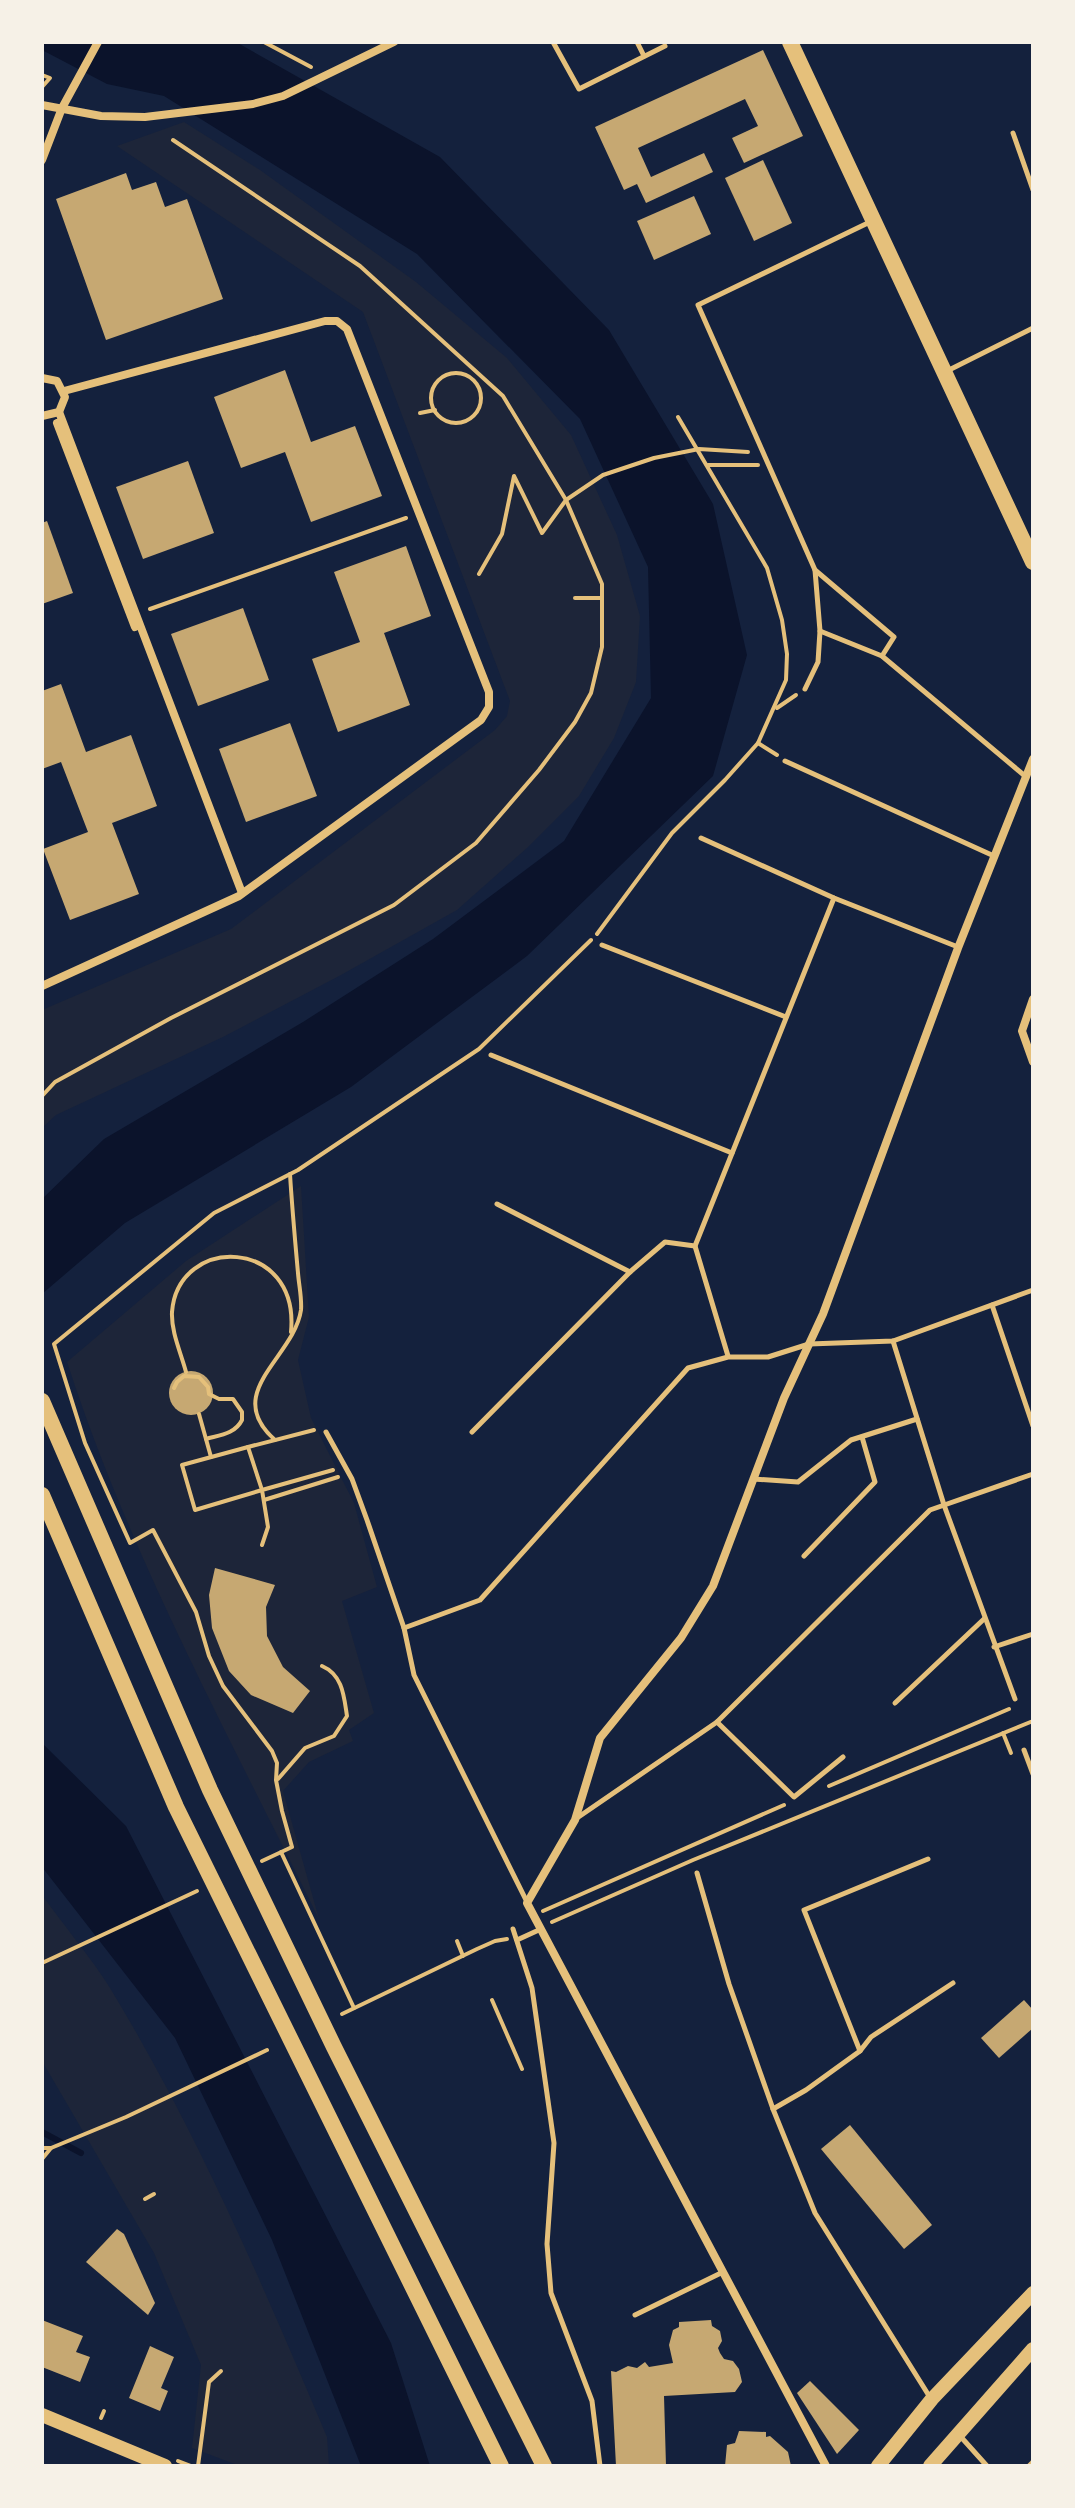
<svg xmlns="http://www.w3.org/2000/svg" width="1075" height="2508" font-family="Figtree,sans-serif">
<rect width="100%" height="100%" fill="#14213d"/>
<g fill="#1d2539">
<path d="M184 122 260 170 416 282 507 358 571 435 617 535 640 616 636 682 614 738 579 796 527 848 457 910 341 975 223 1037 56 1115 42 1128V1010L231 929 495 730 507 716 510 701 363 312 117 146Z"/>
<path d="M301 1186 309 1317 298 1360 311 1418 354 1503 377 1587 342 1601 374 1713 349 1730 353 1741 309 1762 283 1791 319 1919C229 1736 130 1556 67 1362L186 1261Z"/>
<path d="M42 1895C64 1926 90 1956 110 1988 197 2131 262 2283 327 2437L329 2466H240L192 2448 201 2365 154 2253 42 2061Z"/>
</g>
<g fill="#0b132b">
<path d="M42 42H236L440 157 609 330 713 504 747 655 713 776 527 956 351 1087 125 1223 42 1294V1199L104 1139 303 1022 433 939 564 841 651 698 648 567 580 419 417 254 164 96 107 84 42 50Z"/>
<path d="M42 1743 126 1826 391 2343 430 2466H361L272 2240 175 2038 42 1867Z"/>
</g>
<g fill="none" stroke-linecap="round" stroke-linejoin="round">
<path stroke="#0b132b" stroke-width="6" d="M42 2132 81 2153"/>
</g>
<g fill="#c6a872">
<path d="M763 50 803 136 744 163 732 138 758 126 745 99 638 148 651 177 704 153 713 172 646 203 637 184 624 190 595 127Z"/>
<path d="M763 160 792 223 754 241 725 178Z"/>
<path d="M126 173 132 190 156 182 165 207 187 199 223 299 106 340 56 199Z"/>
<path d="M694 196 711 234 654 260 637 221Z"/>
<path d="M285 370 311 442 355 426 382 496 311 522 285 452 241 468 214 397Z"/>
<path d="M188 461 214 533 143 559 116 487Z"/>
<path d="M47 521 73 593 42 604V523Z"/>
<path d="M406 546 431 616 384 633 410 705 338 732 312 659 360 642 334 572Z"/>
<path d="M243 608 269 680 198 706 171 634Z"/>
<path d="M61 684 86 752 131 735 157 806 112 823 139 894 70 920 43 849 88 832 61 762 42 769V691Z"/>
<path d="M290 723 317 796 246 822 219 749Z"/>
<circle cx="191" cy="1393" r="22"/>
<path d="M215 1568 275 1585 266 1607 267 1636 283 1667 310 1691 293 1713 251 1695 229 1671 212 1628 209 1595Z"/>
<path d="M1024 2000 1033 2010V2028L999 2058 981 2038Z"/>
<path d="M850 2125 932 2225 904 2249 821 2149Z"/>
<path d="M117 2229 124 2234 155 2303 148 2315 86 2262Z"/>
<path d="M42 2320 83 2336 76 2352 90 2357 80 2382 42 2367Z"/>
<path d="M711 2320 712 2326 720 2331 722 2341 718 2348 720 2353 724 2359 733 2361 739 2369 742 2382 735 2392 664 2396 666 2466H616L611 2371 616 2372 628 2366 637 2368 645 2362 649 2367 673 2363 669 2345 673 2330 679 2327V2322Z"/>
<path d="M150 2346 174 2357 161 2388 168 2391 160 2411 129 2398Z"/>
<path d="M810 2381 859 2430 837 2454 797 2393Z"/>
<path d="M739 2431 766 2432V2437L770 2436 788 2452 791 2466H725L727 2445 735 2443Z"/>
</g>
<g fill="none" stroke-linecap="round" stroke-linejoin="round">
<g stroke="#e5c07b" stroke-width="4">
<path d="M264 42 311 67"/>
<path d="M42 75 50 78 42 87"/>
<circle cx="456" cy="398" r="25"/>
<path d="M420 413 435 410"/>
<path d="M708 465H758"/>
<path d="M479 574 502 534 514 476 542 533 566 500 603 475 654 458 699 449 748 452"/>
<path d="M575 598H600"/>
<path d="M150 609 406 518"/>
<path d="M777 708 796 695"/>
<path d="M758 743 777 755"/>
<path d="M597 934 672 833 725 780 758 743 786 680 787 654 782 620 767 568 678 417"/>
<path d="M42 1096 55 1082 171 1018 394 905 476 843 539 770 575 722 591 693 602 647V584L566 500 503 396 360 266 173 140"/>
<path d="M186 1372C181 1353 171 1332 172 1312 178 1234 300 1237 291 1332"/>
<path d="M174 1388 177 1382 184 1376 199 1377 208 1387 209 1394 219 1399H233L242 1412V1420C235 1434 220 1435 206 1439"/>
<path d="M199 1414 211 1457"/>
<path d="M275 1440C221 1392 294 1358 301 1310 302 1298 299 1286 298 1273 295 1240 292 1207 290 1174"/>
<path d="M248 1447 314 1430"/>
<path d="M264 1500 338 1477"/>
<path d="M262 1545 268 1527 262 1490 195 1510 182 1465 248 1447 262 1490 333 1470"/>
<path d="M1003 1733 1011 1753"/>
<path d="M278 1779 305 1748 334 1736 347 1716C344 1697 343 1675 322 1666"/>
<path d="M829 1786 1009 1709"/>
<path d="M281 1852 354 2008"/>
<path d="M262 1861 292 1847 282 1811 276 1780 277 1763 272 1751 223 1686 209 1656 196 1612 153 1530 130 1543 85 1443 54 1344 214 1213 298 1170 479 1049 591 940"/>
<path d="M543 1911 784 1805"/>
<path d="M552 1922 693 1860 1033 1721"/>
<path d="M457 1941 463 1956"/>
<path d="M42 1963 197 1891"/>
<path d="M492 2000 522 2069"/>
<path d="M342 2014 477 1949 495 1941 507 1939"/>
<path d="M42 2148H51L126 2117 267 2050"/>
<path d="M42 2159 51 2148"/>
<path d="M145 2199 154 2194"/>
<path d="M101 2418 104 2411"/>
<path d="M178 2461 191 2466"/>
<path d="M198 2466 209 2382 221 2371"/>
</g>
<g stroke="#e5c07b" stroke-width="5">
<path d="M553 42 579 89 665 46"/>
<path d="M637 42 644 56"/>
<path d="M1013 133 1033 190"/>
<path d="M949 370 1033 328"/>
<path d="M820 631 882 656 894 637 815 570 698 305 872 221"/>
<path d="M882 656 1025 776"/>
<path d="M805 689 818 662 820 631 815 570"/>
<path d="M785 761 994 856"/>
<path d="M701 838 834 898 958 947"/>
<path d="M602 945 786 1017"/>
<path d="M491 1055 732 1153"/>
<path d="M497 1204 630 1272"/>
<path d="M695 1246 728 1356"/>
<path d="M992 1305 1033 1426"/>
<path d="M893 1341 944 1505 1015 1699"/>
<path d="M326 1432 352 1479 367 1520 404 1628 414 1675 527 1902"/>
<path d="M472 1432 630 1272 665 1242 695 1246 834 898"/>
<path d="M753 1479 798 1482 851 1440 917 1419"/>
<path d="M804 1556 875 1482 862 1437"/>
<path d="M404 1628 480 1600 688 1368 728 1357H768L809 1344 893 1341 1033 1290"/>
<path d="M994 1647 1033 1634"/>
<path d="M895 1703 984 1619"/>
<path d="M717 1722 794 1797 843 1757"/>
<path d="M1024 1750 1033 1774"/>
<path d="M577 1818 717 1722 930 1510 1033 1474"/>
<path d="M697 1873 729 1984 773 2109 815 2213 931 2399"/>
<path d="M513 1929 532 1988 554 2143 547 2244 551 2293 592 2401 600 2466"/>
<path d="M517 1940 541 1929"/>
<path d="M860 2051 804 1910 928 1859"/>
<path d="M773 2109 806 2090 860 2051 871 2037 953 1983"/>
<path d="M635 2315 723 2272"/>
<path d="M961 2437 987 2466"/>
<path d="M1029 2466 1033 2462"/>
</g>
<g stroke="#e5c07b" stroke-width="8">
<path d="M42 105 101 116 145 117 253 104 283 96 394 42"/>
<path d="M42 160 62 108 98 42"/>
<path d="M42 378 57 381 65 397 59 412 42 416"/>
<path d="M59 412 242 893"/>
<path d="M57 423 135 627"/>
<path d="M42 986 239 896 481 720 489 707V692L347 329 337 321H325L64 391"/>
<path d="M1033 999 1022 1031 1033 1062"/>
<path d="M826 2466 527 1903 575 1820 600 1738 681 1638 713 1586 784 1398 823 1314 958 948 1033 759"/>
</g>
<g stroke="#e5c07b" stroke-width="14">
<path d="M42 2415 165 2466"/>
<path d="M878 2466 932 2399 1033 2293"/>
<path d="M930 2466 1033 2349"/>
</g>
<g stroke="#e5c07b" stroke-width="16">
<path d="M790 42 1033 562"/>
<path d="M42 1401 210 1790 334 2047 544 2466"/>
<path d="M42 1495 176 1807 501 2466"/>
</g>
</g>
<rect width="1075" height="2508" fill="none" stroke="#f6f1e7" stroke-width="88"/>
</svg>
